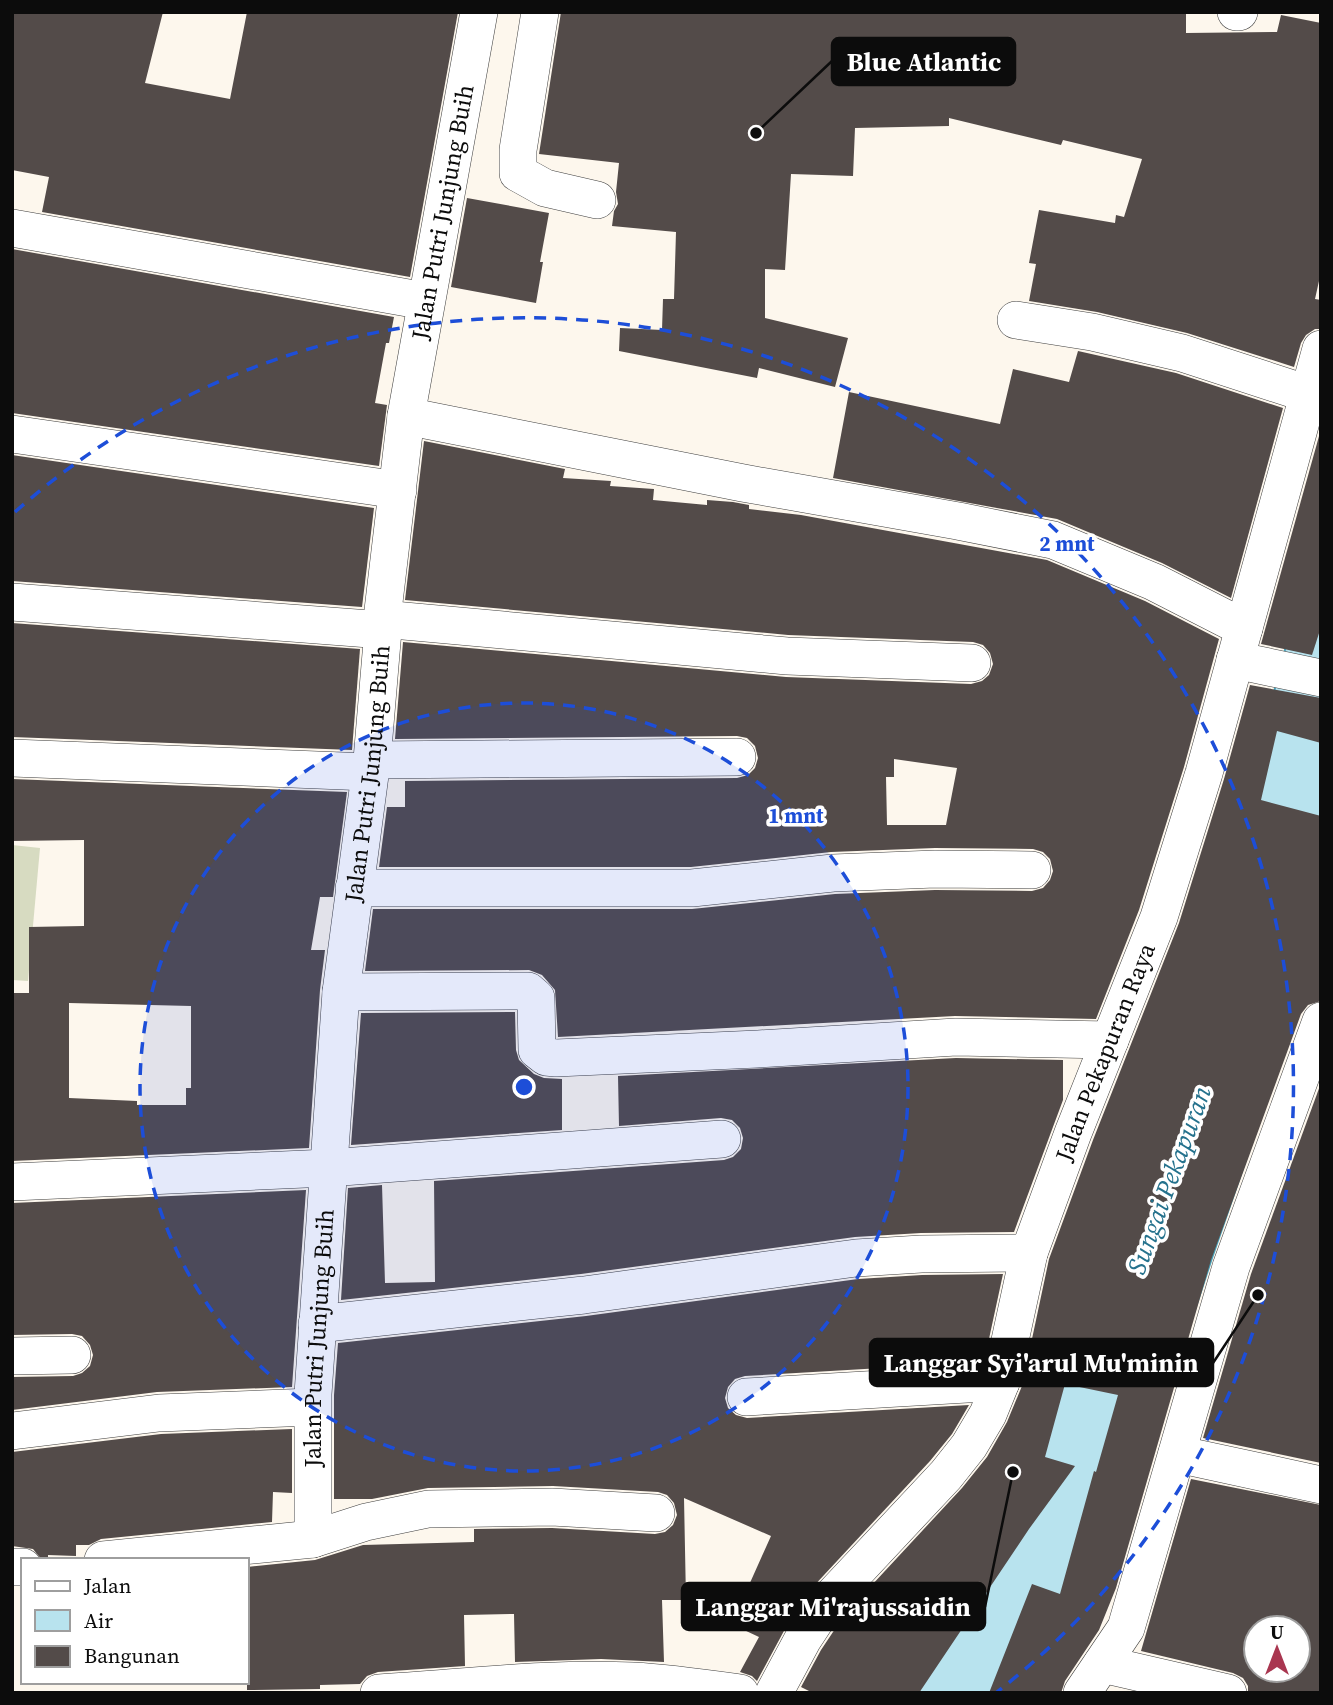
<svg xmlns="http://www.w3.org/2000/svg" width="1333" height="1705" font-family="'Source Serif 4',serif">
<rect width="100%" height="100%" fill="#fdf7ed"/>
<path fill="#d7dbc1" d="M12 845 40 848 28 981 12 980Z"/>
<path fill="#b8e3ee" stroke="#48a2bb" stroke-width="2" d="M1321 511V943L1212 1258 1173 1377 1046 1693H833L986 1519 1274 692Z"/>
<g fill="#534b49" fill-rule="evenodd">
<path d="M12 12H163L145 83 230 99 247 12H458L410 277 42 212 49 177 12 170Z"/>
<path d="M561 12H1186V33L1277 32 1281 15 1321 23V272L1315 299 1321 300V329H1315L1306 335 1301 343 1294 367 1187 333 1097 312 1029 301 1036 264 1029 263 1039 210 1115 223 1116 215 1124 217 1142 159 1063 140 1061 145 949 118V126L855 128 853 176 791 174 785 270 765 269V318L848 338 835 387 759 368 757 378 619 351 620 328 662 330 663 299H674L676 232 612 226 614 211 618 204 616 192 619 163 539 154Z"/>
<path d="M467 198 549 213 540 262H543L536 303 451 287Z"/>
<path d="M12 249 394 317 389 343H386L375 403 387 405 379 466 12 413Z"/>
<path d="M1078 351 1176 373 1283 408 1231 598 1162 563 1057 519 833 478 849 392 1000 424 1013 369 1069 382Z"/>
<path d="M1321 429V627L1312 655 1261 644Z"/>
<path d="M424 441 565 469 563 478 611 481 610 486 654 489 653 500 707 505V500L733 502 749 505V509L801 515 1047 560 1145 601 1219 639 1184 767 1139 910 1096 1019 955 1016 558 1037 555 990 542 975 529 970 365 971 373 909H692L835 894 935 890 1032 891 1043 888 1050 880 1053 871 1050 859 1043 852 1033 849 935 848 831 852 691 867H379L387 807H405V781L737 778 748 775 755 768 758 758 755 746 747 738 737 736 395 739 403 642 786 677 971 684 982 681 989 675 993 664 990 653 983 645 973 642 788 635 405 600ZM894 759 957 768 946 825H887L886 777H894Z"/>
<path d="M12 455 374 508 362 607 12 581Z"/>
<path d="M12 623 360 649 352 750 12 737Z"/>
<path d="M1250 685 1321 698V743L1277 731 1261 800 1321 816V1001L1308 1005 1301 1014 1211 1260 1116 1588 1099 1630 1065 1681 1061 1693H989L1032 1584 1060 1594 1094 1471 1096 1472 1118 1395 1065 1384 1045 1457 1075 1466 1029 1529 919 1693H813L801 1687 821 1650 845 1614 962 1488 987 1457 1007 1422 1022 1386 1049 1259 1093 1140 1179 923 1224 779Z"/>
<path d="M12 779 347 792 333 897H320L311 950H325L320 990 309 1148 12 1161V993H29V927L84 926V840L12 841ZM69 1003 191 1006V1088H186V1105H137V1101L69 1098Z"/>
<path d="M515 1012 516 1050 519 1060 534 1074 544 1078 562 1079V1130L351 1145 361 1013Z"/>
<path d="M956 1058 1063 1060V1100L1014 1232 921 1233 855 1237 581 1274 341 1300 348 1188 382 1185 385 1283 435 1282 434 1181 724 1160 733 1157 741 1149 743 1138 740 1128 732 1120 721 1118 619 1126 618 1076Z"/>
<path d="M1321 1083V1463L1203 1438 1251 1274Z"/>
<path d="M306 1190 292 1387 157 1392 12 1410V1377L73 1376 82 1373 90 1366 93 1355 90 1345 82 1336 72 1334 12 1335V1203Z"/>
<path d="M1003 1274 984 1362 745 1376 735 1379 728 1387 725 1398 728 1408 736 1415 747 1418 969 1405 952 1434 930 1461 811 1589 785 1629 757 1681 752 1676 740 1672 759 1637 727 1622 740 1592 745 1594 771 1536 684 1498 686 1600H662L664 1662 601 1659 515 1662 514 1614 464 1615 465 1666 378 1672 367 1676 360 1684 320 1685V1689L247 1690V1567L315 1560 363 1545 474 1542V1529L552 1528 655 1534 665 1532 673 1525 677 1515 674 1503 667 1495 658 1492 553 1486 428 1488 372 1499H334V1395L338 1343 586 1316 858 1279 922 1275Z"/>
<path d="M292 1429V1493L273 1492 272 1522 101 1539 89 1545H76V1556L48 1555V1560H42L33 1549 12 1546V1452L161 1434Z"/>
<path d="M1191 1479 1321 1505V1693H1248V1686L1243 1678 1233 1673 1141 1651ZM1256 1628H1298V1670H1256Z"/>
</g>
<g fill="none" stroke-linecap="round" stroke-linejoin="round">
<defs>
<g id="minor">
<path d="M540 12 518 150V173L545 188 597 200"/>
<path d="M1236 12H1239"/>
<path d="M12 228 425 301"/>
<path d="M1016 320 1092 332 1182 353 1308 394"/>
<path d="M406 416 743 483 958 521 1053 540 1154 582 1244 628"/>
<path d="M12 434 398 490"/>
<path d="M12 602 383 630"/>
<path d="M382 619 787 656 972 663"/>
<path d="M1235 660 1321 678"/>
<path d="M12 758 369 772"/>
<path d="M372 760 737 757"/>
<path d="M354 888H692L833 873 935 869 1032 870"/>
<path d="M341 992 528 991 536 998 537 1050 546 1057 556 1058 758 1049 956 1037 1110 1040"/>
<path d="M12 1182 328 1168 722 1139"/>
<path d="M317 1324 584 1295 856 1258 921 1254 1029 1253"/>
<path d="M12 1356 72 1355"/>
<path d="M746 1397 1001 1382"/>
<path d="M12 1431 159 1413 312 1407"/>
<path d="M1177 1454 1321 1485"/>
<path id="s1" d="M313 1539V1394L341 992 372 760 383 630 382 619 406 416 479 12"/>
<path d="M103 1560 313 1539 366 1522 428 1509 552 1507 656 1513"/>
<path d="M12 1567H23"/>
<path d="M1102 1664 1228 1693"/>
<path d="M379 1693C463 1688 549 1677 633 1681 669 1683 704 1688 740 1693"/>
<path id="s2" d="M774 1693 803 1639 828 1601 946 1475 969 1446 988 1414 1001 1382 1029 1253 1073 1133 1159 917 1204 773 1321 349"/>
<path d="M1082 1693 1126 1628 1231 1267 1321 1021"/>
</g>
</defs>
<use href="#minor" stroke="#3f3f3f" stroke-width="38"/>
<use href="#minor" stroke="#fff" stroke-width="37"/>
</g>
<circle cx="524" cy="1087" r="384" fill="#1d4ed8" fill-opacity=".12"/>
<g fill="none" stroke="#1d4ed8" stroke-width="3.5" stroke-dasharray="12 9">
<circle cx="524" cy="1087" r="384"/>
<path d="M15 512A768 768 0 1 1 997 1692"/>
</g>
<g text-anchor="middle" stroke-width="7" stroke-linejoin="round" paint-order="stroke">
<g font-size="24" fill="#0c0c0c" stroke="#fff">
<text dy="8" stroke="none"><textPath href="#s1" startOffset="1335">Jalan Putri Junjung Buih</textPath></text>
<text dy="8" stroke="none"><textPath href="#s1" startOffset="768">Jalan Putri Junjung Buih</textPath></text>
<text dy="8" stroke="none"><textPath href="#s2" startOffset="735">Jalan Pekapuran Raya</textPath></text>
<text dy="8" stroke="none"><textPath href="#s1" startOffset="201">Jalan Putri Junjung Buih</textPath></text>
</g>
<g font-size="26" font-style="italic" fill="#25728d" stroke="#fff">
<text transform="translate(1169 1180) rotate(-70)" y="9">Sungai Pekapuran</text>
</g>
</g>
<circle cx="524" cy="1087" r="10" fill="#1d4ed8" stroke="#fff" stroke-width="3.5"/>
<g font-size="21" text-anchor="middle" font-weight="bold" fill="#1d4ed8" stroke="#fff" stroke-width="7" stroke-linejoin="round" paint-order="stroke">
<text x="1067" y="551">2 mnt</text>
<text x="796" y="823">1 mnt</text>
</g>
<path fill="none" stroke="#0c0c0c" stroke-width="2.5" d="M756 133L832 61M1258 1295L1213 1363M1013 1472L985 1607"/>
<g fill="#0c0c0c" stroke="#fff" stroke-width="2.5">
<circle cx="756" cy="133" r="7"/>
<circle cx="1258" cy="1295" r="7"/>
<circle cx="1013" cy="1472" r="7"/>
</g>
<g fill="#0c0c0c" stroke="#0c0c0c" stroke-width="2.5">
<rect x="832" y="38" width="183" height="47" rx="7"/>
<rect x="870" y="1339" width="343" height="47" rx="7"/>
<rect x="682" y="1583" width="303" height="47" rx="7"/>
</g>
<g font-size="26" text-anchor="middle" font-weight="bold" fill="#fff">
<text x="924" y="71">Blue Atlantic</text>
<text x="1041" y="1372">Langgar Syi'arul Mu'minin</text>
<text x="833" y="1616">Langgar Mi'rajussaidin</text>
</g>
<rect width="1333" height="1705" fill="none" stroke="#0c0c0c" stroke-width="28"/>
<rect x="21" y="1558" width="228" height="126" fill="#ffffff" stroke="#9e9e9e" stroke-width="2"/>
<rect x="35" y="1581" width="35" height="10" fill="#ffffff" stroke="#9e9e9e" stroke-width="2"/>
<text x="84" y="1593" font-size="21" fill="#0c0c0c">Jalan</text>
<rect x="35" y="1610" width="35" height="21" fill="#b8e3ee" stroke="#9e9e9e" stroke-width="2"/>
<text x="84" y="1628" font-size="21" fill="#0c0c0c">Air</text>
<rect x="35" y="1646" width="35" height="21" fill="#534b49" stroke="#9e9e9e" stroke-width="2"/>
<text x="84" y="1663" font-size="21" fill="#0c0c0c">Bangunan</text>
<g transform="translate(1277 1649)"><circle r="33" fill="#ffffff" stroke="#9e9e9e" stroke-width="2"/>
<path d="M0-5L12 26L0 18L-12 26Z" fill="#a93650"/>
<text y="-10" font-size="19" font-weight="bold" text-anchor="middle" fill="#0c0c0c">U</text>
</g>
</svg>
